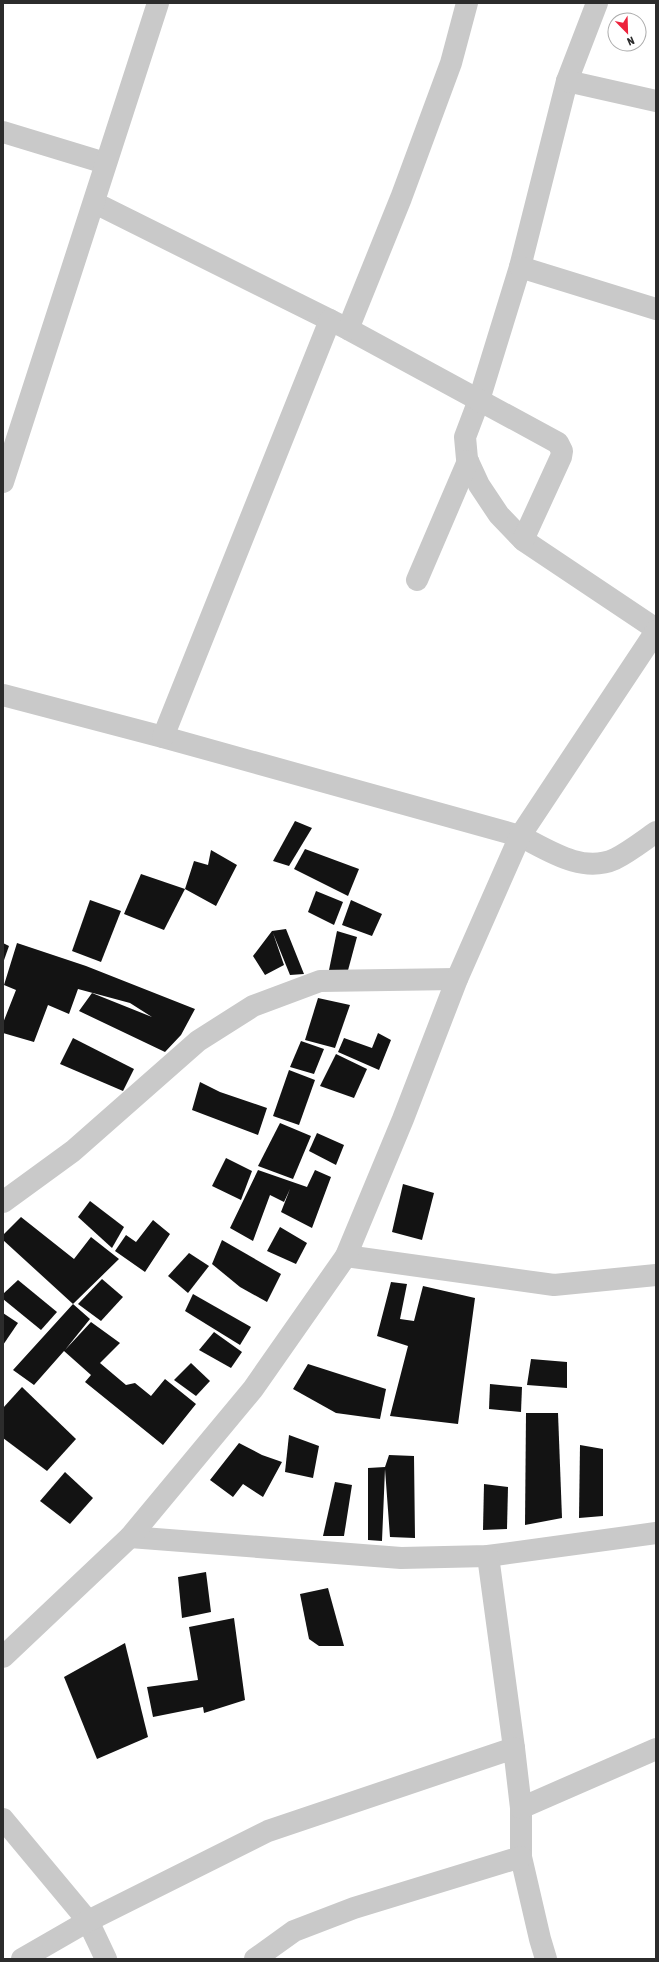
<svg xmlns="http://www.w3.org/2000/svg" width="659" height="1962" font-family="'Asap Condensed',sans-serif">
<rect width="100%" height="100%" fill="#fff"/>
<g fill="#131313">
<path d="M295 821 312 828 289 866 273 861Z"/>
<path d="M305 849 359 869 348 896 294 869Z"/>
<path d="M211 850 237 865 216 906 185 889 194 861 208 865Z"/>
<path d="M141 874 185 889 164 930 124 914Z"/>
<path d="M316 891 343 902 334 925 308 912Z"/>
<path d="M90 900 121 911 101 962 72 951Z"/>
<path d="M351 900 382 914 372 936 342 925Z"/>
<path d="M286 929 304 974 290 975 273 933 284 965 265 975 253 956 272 931Z"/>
<path d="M337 931 357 937 347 974 329 970Z"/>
<path d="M3 943 9 946 3 963Z"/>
<path d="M17 943 86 966 195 1009 181 1035 165 1052 79 1011 92 993 152 1017 130 1003 78 989 69 1014 48 1005 34 1042 3 1033V1023L16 990 4 985Z"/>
<path d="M318 998 350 1005 335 1048 305 1040Z"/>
<path d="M378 1033 391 1040 379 1070 338 1052 344 1038 372 1048Z"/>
<path d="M73 1038 134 1069 123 1091 60 1064Z"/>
<path d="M301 1041 324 1049 314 1074 290 1067Z"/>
<path d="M336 1054 367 1069 354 1098 320 1086Z"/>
<path d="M289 1070 315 1080 299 1125 273 1116Z"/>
<path d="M200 1082 220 1092 267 1108 258 1135 192 1110Z"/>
<path d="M280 1123 311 1136 293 1179 258 1166Z"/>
<path d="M317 1133 344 1145 336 1165 309 1151Z"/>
<path d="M226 1158 252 1171 241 1200 212 1186Z"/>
<path d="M258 1170 307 1187 315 1170 331 1177 312 1228 281 1212 290 1189 284 1202 270 1195 253 1241 230 1228Z"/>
<path d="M403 1184 434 1193 422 1240 392 1232Z"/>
<path d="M90 1201 124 1227 112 1248 78 1217Z"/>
<path d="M21 1217 74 1259 91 1237 119 1259 73 1304 3 1240V1235Z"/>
<path d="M153 1220 170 1234 145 1272 115 1251 126 1235 136 1242Z"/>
<path d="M280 1227 307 1243 296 1264 267 1251Z"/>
<path d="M222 1240 281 1274 267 1302 240 1287 212 1264Z"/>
<path d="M189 1253 209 1266 188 1293 168 1276Z"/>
<path d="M102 1279 123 1297 101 1321 78 1304Z"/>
<path d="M18 1280 57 1312 41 1330 3 1299V1294Z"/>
<path d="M391 1282 407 1284 400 1319 414 1321 423 1286 475 1298 458 1424 390 1416 408 1346 377 1336Z"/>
<path d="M193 1294 251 1327 240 1345 185 1311Z"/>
<path d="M73 1304 90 1319 65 1350 91 1322 120 1343 100 1363 126 1385 135 1383 151 1396 165 1379 196 1404 163 1445 85 1382 91 1375 64 1351 34 1385 13 1370Z"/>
<path d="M3 1313 18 1323 3 1345Z"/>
<path d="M214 1332 242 1352 231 1368 199 1350Z"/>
<path d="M531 1359 567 1362V1388L527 1385Z"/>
<path d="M191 1363 210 1381 196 1396 174 1380Z"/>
<path d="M308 1364 386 1389 380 1419 336 1413 293 1389Z"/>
<path d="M490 1384 522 1387 521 1412 489 1409Z"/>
<path d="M22 1387 76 1439 47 1471 3 1438V1408Z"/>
<path d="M526 1413H558L562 1518 525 1525Z"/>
<path d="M289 1435 319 1446 313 1478 285 1472Z"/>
<path d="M239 1443 262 1455 282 1462 263 1497 243 1484 233 1497 210 1480Z"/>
<path d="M580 1445 603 1449V1516L579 1518Z"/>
<path d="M389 1455 414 1456 415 1538 390 1537 385 1469 382 1541 368 1540V1468L385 1467Z"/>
<path d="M65 1472 93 1498 70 1524 40 1501Z"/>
<path d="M335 1482 352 1485 344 1536H323Z"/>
<path d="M484 1484 508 1487 507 1529 483 1530Z"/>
<path d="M206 1572 211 1612 182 1618 178 1577Z"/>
<path d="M328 1588 344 1646H319L309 1639 300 1594Z"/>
<path d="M234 1618 245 1700 204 1713 203 1707 153 1717 147 1687 198 1680 189 1627Z"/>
<path d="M125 1643 148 1737 97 1759 64 1677Z"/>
</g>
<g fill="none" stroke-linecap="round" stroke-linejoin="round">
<g stroke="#c9c9c9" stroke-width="22">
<path d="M597 3 567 81 520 267 479 400 465 437 467 459 479 485 499 515 523 540 656 629"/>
<path d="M567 81 656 101"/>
<path d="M3 132 105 163"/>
<path d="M95 203 348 329 558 443 562 451 561 457 523 540"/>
<path d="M520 267 656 309"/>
<path d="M348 329 401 198 451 63 467 3"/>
<path d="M417 580 468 461"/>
<path d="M3 695 163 737 520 836C548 850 582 874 615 859 629 852 643 841 656 832"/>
<path d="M163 737 330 320"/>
<path d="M3 1202 73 1151 198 1041 253 1006 320 981 457 979"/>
<path d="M346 1256 554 1285 656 1275"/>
<path d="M130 1537 401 1558 488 1556 656 1533"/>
<path d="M488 1556 514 1748"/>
<path d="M3 1657 130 1537 253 1389 346 1256 403 1119 457 979 520 836 656 631"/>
<path d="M521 1808V1857L540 1939 546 1959"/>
<path d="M3 1819 88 1921 106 1959"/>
<path d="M22 1959 88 1921 268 1831 514 1748 521 1808 656 1749"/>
<path d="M255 1959 294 1931 354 1908 521 1857"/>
</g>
<path stroke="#c9c9c9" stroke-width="22" d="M3 482 158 3"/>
</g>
<rect width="659" height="1962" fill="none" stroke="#2c2c2c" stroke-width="8"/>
<g transform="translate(627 32) rotate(157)"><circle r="19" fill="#ffffff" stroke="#ababab"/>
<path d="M0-3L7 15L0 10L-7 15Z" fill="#ed233c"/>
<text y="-6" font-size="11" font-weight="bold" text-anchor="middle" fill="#2c2c2c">N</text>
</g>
</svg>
